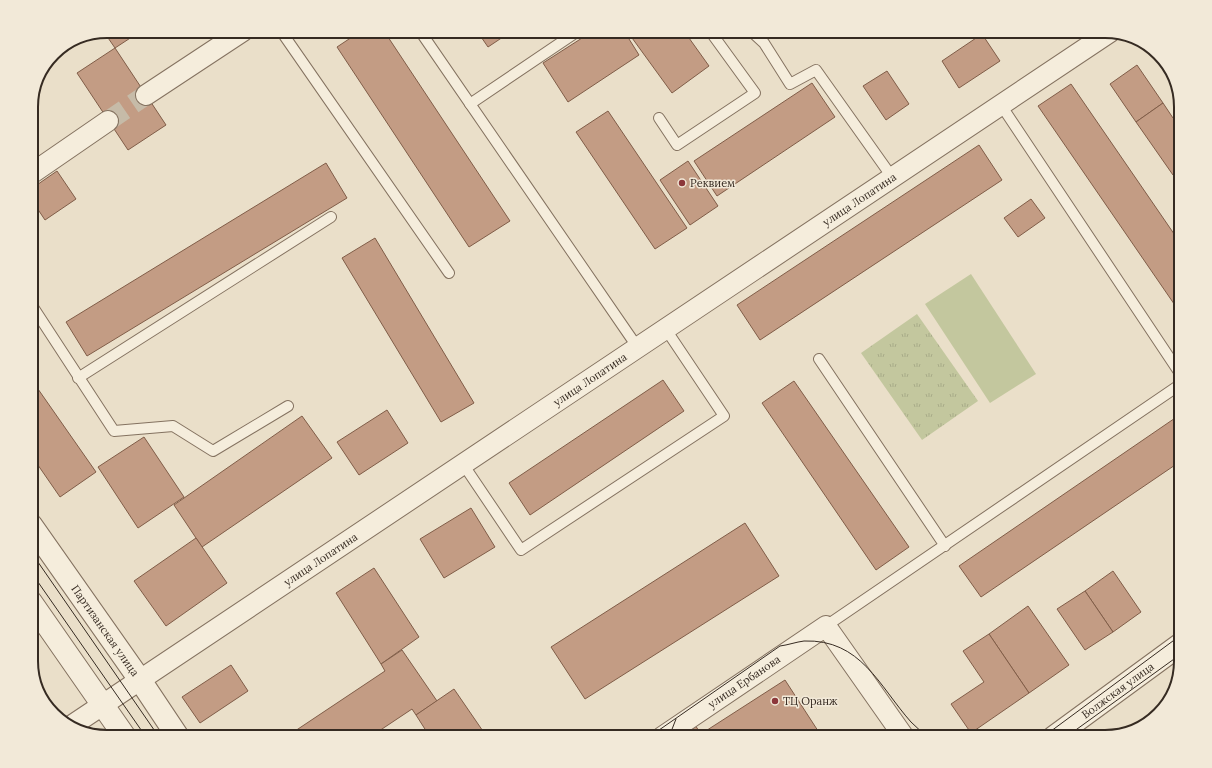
<svg xmlns="http://www.w3.org/2000/svg" width="1212" height="768" font-family="Lora,serif">
<defs>
<pattern id="park-tufts" width="24" height="20" patternUnits="userSpaceOnUse"><rect width="24" height="20" fill="#c3c79e"/><path d="M3 7l-1-3M5 7V3M7 7l1-3M15 17l-1-3M17 17v-4M19 17l1-3" fill="none" stroke="#a8ab88"/></pattern>
</defs>
<rect width="100%" height="100%" fill="#eadfc9"/>
<path fill="url(#park-tufts)" d="M917 314 978 401 922 440 861 353Z"/>
<path fill="#c3c79e" d="M971 274 1036 374 990 403 925 304Z"/>
<g fill="#c39c84" stroke="#805d48">
<path d="M107 31H141L115 48 104 32Z"/>
<path d="M361 31H384L510 221 469 247 337 47Z"/>
<path d="M477 31H512L488 47Z"/>
<path d="M593 31H624L639 55 568 102 543 63Z"/>
<path d="M627 31H684L709 66 672 93Z"/>
<path d="M1023 31H1037L1027 38Z"/>
<path d="M982 34 1000 61 959 88 942 61Z"/>
<path d="M115 48 166 125 128 150 77 73Z"/>
<path d="M1137 65 1163 103 1136 122 1110 84Z"/>
<path d="M887 71 909 104 886 120 863 86Z"/>
<path d="M812 83 835 117 717 196 694 161Z"/>
<path d="M1071 84 1181 244V314L1038 106Z"/>
<path d="M1163 103 1173 118 1181 112V132L1179 133 1181 136V169L1173 175 1136 122Z"/>
<path d="M608 111 687 228 655 249 576 132Z"/>
<path d="M979 145 1002 180 760 340 737 305Z"/>
<path d="M688 161 718 206 690 225 660 180Z"/>
<path d="M326 163 347 198 87 356 66 322Z"/>
<path d="M57 171 76 199 45 220 31 199V189Z"/>
<path d="M1031 199 1045 218 1018 237 1004 218Z"/>
<path d="M375 238 474 403 441 422 342 258Z"/>
<path d="M31 379 96 472 60 497 31 455Z"/>
<path d="M663 380 684 411 530 515 509 483Z"/>
<path d="M794 381 909 547 876 570 762 403Z"/>
<path d="M387 410 408 443 359 475 337 442Z"/>
<path d="M1181 414V461L981 597 959 566Z"/>
<path d="M302 416 332 458 202 547 174 505Z"/>
<path d="M144 437 184 497 138 528 98 467Z"/>
<path d="M471 508 495 547 444 578 420 539Z"/>
<path d="M745 523 779 576 585 699 551 647Z"/>
<path d="M196 538 227 583 166 626 134 581Z"/>
<path d="M374 568 419 637 381 664 336 593Z"/>
<path d="M1113 571 1141 612 1113 632 1085 591Z"/>
<path d="M1085 591 1113 632 1085 650 1057 609Z"/>
<path d="M1028 606 1069 665 1029 693 989 634Z"/>
<path d="M989 634 1029 693 971 733 951 704 984 682 963 651Z"/>
<path d="M402 650 437 701 416 715 412 709 370 737H286L385 671 381 664Z"/>
<path d="M231 665 248 691 200 723 182 697Z"/>
<path d="M785 680 822 737H672L693 722 701 734Z"/>
<path d="M454 689 487 737H430L416 715Z"/>
</g>
<g fill="none" stroke-linecap="round" stroke-linejoin="round">
<path stroke="#c6bba8" stroke-width="20" stroke-dasharray="20 10" stroke-linecap="butt" d="M108 121 146 95"/>
<defs>
<g id="service">
<path d="M281 31 449 273"/>
<path d="M420 31 638 348"/>
<path d="M751 31 764 43 790 84 816 70 892 177"/>
<path d="M470 104 578 31"/>
<path d="M1001 105 1181 375"/>
<path d="M659 118 677 145 755 93 710 31"/>
<path d="M31 304 114 431 173 426 213 451 288 406"/>
<path d="M819 359 945 546"/>
<path d="M78 378 331 217"/>
<path d="M463 464 521 550 724 416 665 328"/>
<path d="M826 626 1181 384"/>
</g>
<g id="minor">
<path d="M146 95 243 31"/>
<path d="M31 174 108 121"/>
<path id="s1" d="M71 726 1110 32"/>
<path id="s2" d="M662 737 826 626 904 737"/>
</g>
<g id="tertiary">
<path id="s3" d="M31 525 140 680 178 737"/>
<path d="M31 602 125 737"/>
<path id="s4" d="M1054 737 1181 644"/>
</g>
</defs>
<use href="#service" stroke="#847260" stroke-width="12"/>
<use href="#minor" stroke="#847260" stroke-width="22"/>
<use href="#tertiary" stroke="#847260" stroke-width="24"/>
<use href="#service" stroke="#f5eddc" stroke-width="10"/>
<use href="#minor" stroke="#f5eddc" stroke-width="20"/>
<use href="#tertiary" stroke="#f5eddc" stroke-width="22"/>
<g stroke="#362b22" stroke-width="1">
<path d="M31 552 159 737"/>
<path d="M31 572 146 737"/>
<path d="M649 737 780 646C788 645 796 642 804 641 861 639 879 686 911 722 916 727 922 732 927 737"/>
<path d="M669 737 676 719"/>
<path d="M1043 737 1181 635"/>
<path d="M1066 737 1181 654"/>
</g>
</g>
<g fill="#8c373a" stroke="#f2e9d8" stroke-width="1.5">
<circle cx="682" cy="183" r="4"/>
<circle cx="775" cy="701" r="4"/>
</g>
<g text-anchor="middle" stroke-width="3" stroke-linejoin="round" paint-order="stroke">
<g font-size="11" fill="#362b22" stroke="#f2e9d8" text-anchor="start">
<text x="690" y="187">Реквием</text>
<text x="783" y="705">ТЦ Оранж</text>
</g>
<g font-size="11" fill="#362b22" stroke="#f2e9d8">
<text dy="4" stroke="none"><textPath href="#s1" startOffset="948">улица Лопатина</textPath></text>
<text dy="4" stroke="none"><textPath href="#s1" startOffset="624">улица Лопатина</textPath></text>
<text dy="4" stroke="none"><textPath href="#s1" startOffset="300">улица Лопатина</textPath></text>
<text dy="4" stroke="none"><textPath href="#s3" startOffset="129">Партизанская улица</textPath></text>
<text dy="4" stroke="none"><textPath href="#s2" startOffset="99">улица Ербанова</textPath></text>
<text dy="4" stroke="none"><textPath href="#s4" startOffset="79">Волжская улица</textPath></text>
</g>
</g>
<path d="M0 0H1212V768H0ZM107 38H1105A69 69 0 0 1 1174 107V661A69 69 0 0 1 1105 730H107A69 69 0 0 1 38 661V107A69 69 0 0 1 107 38Z" fill="#f2e9d8" fill-rule="evenodd"/>
<path fill="none" stroke="#362b22" stroke-width="2" d="M107 38H1105A69 69 0 0 1 1174 107V661A69 69 0 0 1 1105 730H107A69 69 0 0 1 38 661V107A69 69 0 0 1 107 38Z"/>
</svg>
